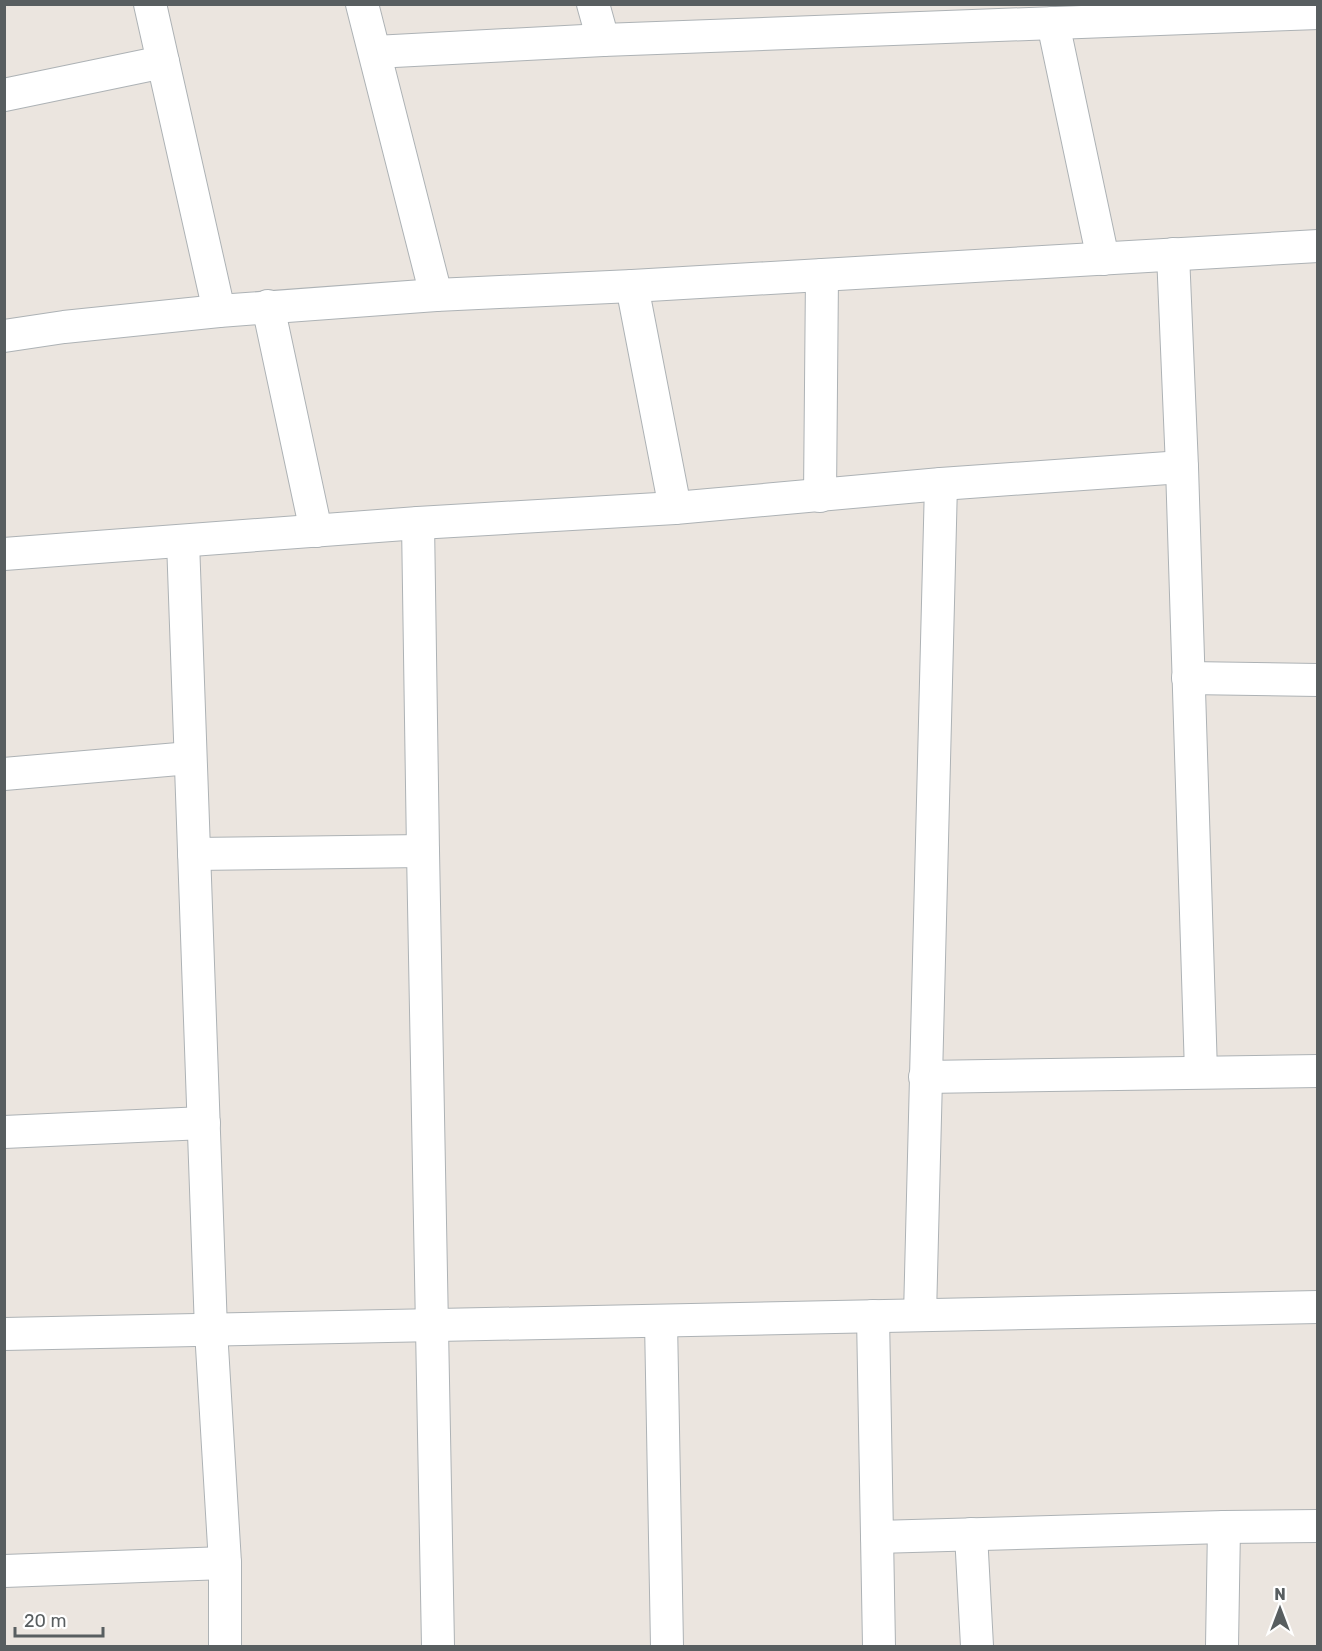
<svg xmlns="http://www.w3.org/2000/svg" width="1322" height="1651" font-family="Rubik,sans-serif">
<rect width="100%" height="100%" fill="#ebe5df"/>
<g fill="none" stroke-linecap="round" stroke-linejoin="round">
<defs>
<g id="minor">
<path d="M150 4 219 311"/>
<path d="M362 4 436 295"/>
<path d="M593 4 603 40"/>
<path d="M1053 23 1103 259"/>
<path d="M375 52 603 40 1318 13"/>
<path d="M4 95 163 62"/>
<path d="M1173 254 1182 467 1201 1072"/>
<path d="M632 286 675 508"/>
<path d="M268 306 316 531"/>
<path d="M4 336 64 327 219 311 436 295 632 286 1318 246"/>
<path d="M820 496 822 275"/>
<path d="M418 523 423 851 438 1646"/>
<path d="M183 541 211 1330 225 1563V1646"/>
<path d="M4 554 418 523 675 508 941 484 1182 467"/>
<path d="M1188 678 1318 680"/>
<path d="M4 774 190 758"/>
<path d="M194 854 423 851"/>
<path d="M925 1077 1318 1071"/>
<path d="M4 1132 204 1123"/>
<path d="M920 1315 941 484"/>
<path d="M873 1316 879 1646"/>
<path d="M661 1321 667 1646"/>
<path d="M4 1334 1318 1307"/>
<path d="M971 1534 977 1646"/>
<path d="M877 1537 1224 1527 1318 1526"/>
<path d="M4 1571 225 1563"/>
<path d="M1222 1646 1224 1527"/>
</g>
</defs>
<use href="#minor" stroke="#adb2b5" stroke-width="34"/>
<use href="#minor" stroke="#fff" stroke-width="32"/>
</g>
<rect width="1322" height="1651" fill="none" stroke="#585e60" stroke-width="12"/>
<g transform="translate(1280 1609)" stroke="#ffffff" stroke-width="4.5" paint-order="stroke">
<path d="M0-4.5L10 22L0 15L-10 22Z" fill="#585e60"/>
<text y="-9" font-size="16" font-weight="bold" text-anchor="middle" fill="#585e60">N</text>
</g>
<path d="M15 1627v9h88v-9" fill="none" stroke="#585e60" stroke-width="3"/>
<text x="24" y="1627" font-size="18" fill="#585e60" stroke="#ffffff" stroke-width="4.5" paint-order="stroke">20 m</text>
</svg>
